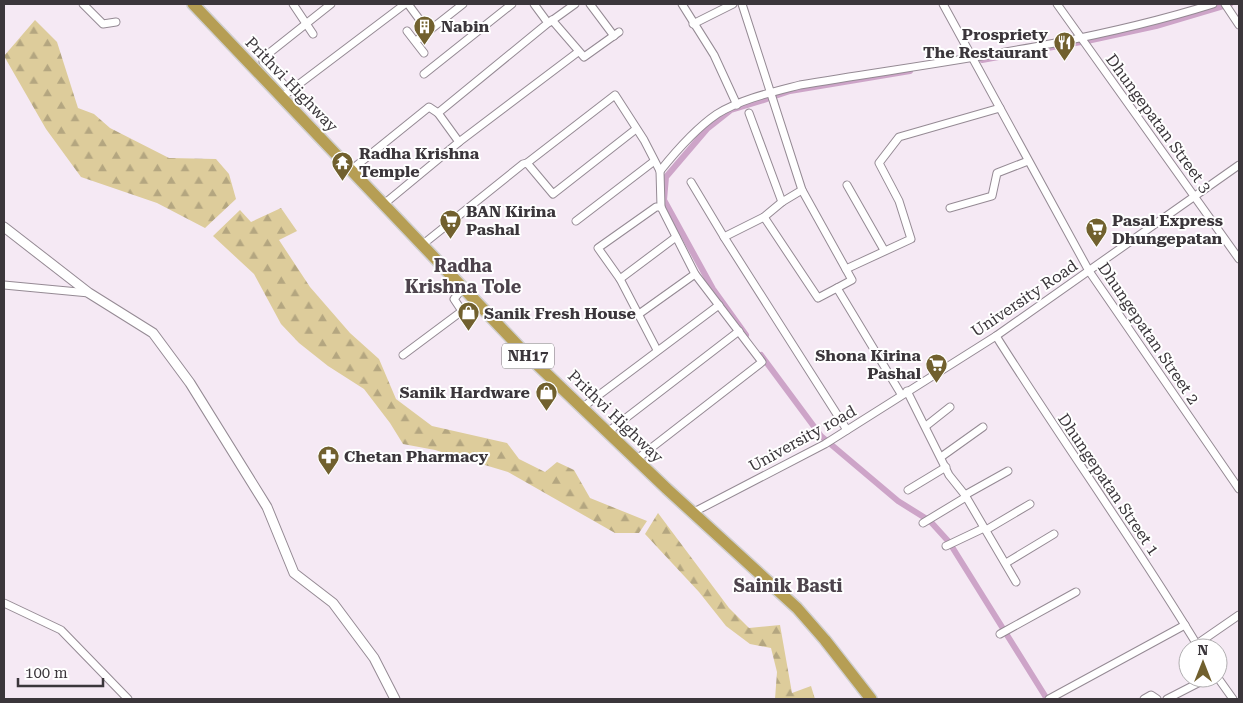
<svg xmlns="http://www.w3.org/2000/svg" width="1243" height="703" font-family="'Roboto Serif',serif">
<defs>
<pattern id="forest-firs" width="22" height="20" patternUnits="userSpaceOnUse" patternTransform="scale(1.25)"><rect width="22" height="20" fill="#ddcc9b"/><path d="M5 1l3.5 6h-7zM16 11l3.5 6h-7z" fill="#b4a680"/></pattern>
</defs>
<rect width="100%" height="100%" fill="#f5e9f4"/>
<g fill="url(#forest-firs)">
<path d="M35 20 57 42 78 108 94 114 110 128 169 158 216 159 229 174 236 199 205 228 157 203 81 177 46 129 4 56Z"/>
<path d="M281 208 297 231 279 240 310 287 350 333 379 359 396 399 432 426 507 443 519 459 545 472 557 462 574 470 590 498 647 521 639 533H615L508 472 435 450 403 444 390 423 364 389 328 366 299 343 281 324 254 274 213 236 240 210 251 222Z"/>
<path d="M658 513 729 608 749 628 780 625 792 693 811 686 815 699H775L777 672 771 648 750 644 726 626 699 592 645 534Z"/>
</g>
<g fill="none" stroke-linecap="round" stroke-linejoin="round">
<g stroke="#cda4c8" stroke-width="6">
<path d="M1087 41 1156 26 1230 4"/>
<path d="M982 60 1081 42"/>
<path d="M772 97 790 91 910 71"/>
<path d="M746 335 713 289 664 200 666 177 707 129 731 110 767 99"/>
<path d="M761 355 821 436 898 501 930 521 949 542 1047 699"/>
</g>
<defs>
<g id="minor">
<path d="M83 4 103 24 116 22"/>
<path d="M293 4 313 34"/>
<path d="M408 4 428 31"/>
<path d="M534 4 548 23 438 113 459 142 578 52"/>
<path d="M590 4 614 36"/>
<path d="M682 4 714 55 737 105"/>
<path d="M742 4 802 190 852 280 837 288"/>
<path d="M943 4 1089 271 1239 489"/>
<path d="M1057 4 1239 259"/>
<path d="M1225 4 1239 25"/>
<path d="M552 20 584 57 619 32"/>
<path d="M550 22 575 4"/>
<path d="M693 24 733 4"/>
<path d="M407 31 424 53"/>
<path d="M416 41 463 4"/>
<path d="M424 74 512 4"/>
<path d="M290 91 263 62V58L331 4"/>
<path d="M282 97 405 4"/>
<path d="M749 113 782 202"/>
<path d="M527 163 553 194 636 129"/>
<path d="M351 170 429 107 438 113"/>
<path d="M660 171C676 151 695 129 717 114 741 99 773 92 800 85 938 62 1079 46 1213 4"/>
<path d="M691 182 724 237 847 430"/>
<path d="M847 185 884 250"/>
<path d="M384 204 459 142"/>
<path d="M950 208 992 196 997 173 1028 161"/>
<path d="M764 217 818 298 837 288 901 394"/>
<path d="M576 221 653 162"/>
<path d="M724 237 764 217 782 202 802 190"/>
<path d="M422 245 523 164 527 163 615 95 644 140 660 171 661 207H656L598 248 620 279 657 350"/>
<path d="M846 269 911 239 899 201 879 163 899 137 1000 108"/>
<path d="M620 279 676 237"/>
<path d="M4 285 89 293"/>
<path d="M639 314 695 274"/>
<path d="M996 336C1062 441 1135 542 1199 648"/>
<path d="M403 355 462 311 454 299 463 288"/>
<path d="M907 391 949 475 965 495 1016 582"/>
<path d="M583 407 719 305"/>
<path d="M926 426 950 407"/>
<path d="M609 431 739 331"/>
<path d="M941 457 983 427"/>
<path d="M637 459 762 362 695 274 661 207"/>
<path d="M908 490 946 467"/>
<path d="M965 495 1008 471"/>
<path d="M694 512 825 444 996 336 1239 165"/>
<path d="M923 523 966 497"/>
<path d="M986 530 1030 504"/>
<path d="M946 546 984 528"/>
<path d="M1006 563 1054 534"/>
<path d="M4 603 61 630 128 699"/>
<path d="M1000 634 1076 592"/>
<path d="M1197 644 1239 615"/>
<path d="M1218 678 1233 699"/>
<path d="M1049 699 1185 625"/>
<path d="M1144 699 1151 695 1157 699"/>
<path d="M1167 699 1208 678"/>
</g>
<path id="tertiary" d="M4 227 89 293 153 333 190 383 267 507 294 573 333 603 374 658 395 699"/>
<path id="trunk" d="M193 4 526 354 667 489 797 608 825 640 871 699"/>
</defs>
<use href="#minor" stroke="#958a94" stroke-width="9"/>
<use href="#tertiary" stroke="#958a94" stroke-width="11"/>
<use href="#trunk" stroke="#d0cfd0" stroke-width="14"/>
<use href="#minor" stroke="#fff" stroke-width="7"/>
<use href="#tertiary" stroke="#fff" stroke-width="9"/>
<use href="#trunk" stroke="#b69e54" stroke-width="11"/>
</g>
<defs>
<symbol id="building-pin" viewBox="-11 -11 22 30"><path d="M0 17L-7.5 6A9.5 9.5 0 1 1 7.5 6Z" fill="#71602e" stroke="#fff"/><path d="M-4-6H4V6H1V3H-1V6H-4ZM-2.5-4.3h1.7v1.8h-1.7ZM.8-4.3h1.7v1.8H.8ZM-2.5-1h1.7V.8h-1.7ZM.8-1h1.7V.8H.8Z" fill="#fff"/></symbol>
<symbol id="restaurant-pin" viewBox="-11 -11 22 30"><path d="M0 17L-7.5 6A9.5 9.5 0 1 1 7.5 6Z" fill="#71602e" stroke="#fff"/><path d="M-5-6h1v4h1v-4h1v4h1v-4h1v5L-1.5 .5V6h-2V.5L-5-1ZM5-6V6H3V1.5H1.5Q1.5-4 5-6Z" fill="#fff"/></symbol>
<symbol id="temple-pin" viewBox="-11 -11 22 30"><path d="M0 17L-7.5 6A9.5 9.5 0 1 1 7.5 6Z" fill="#71602e" stroke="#fff"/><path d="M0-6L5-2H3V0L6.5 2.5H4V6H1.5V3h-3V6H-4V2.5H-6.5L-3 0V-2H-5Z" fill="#fff"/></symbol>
<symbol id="supermarket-pin" viewBox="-11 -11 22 30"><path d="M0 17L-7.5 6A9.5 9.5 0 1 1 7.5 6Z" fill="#71602e" stroke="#fff"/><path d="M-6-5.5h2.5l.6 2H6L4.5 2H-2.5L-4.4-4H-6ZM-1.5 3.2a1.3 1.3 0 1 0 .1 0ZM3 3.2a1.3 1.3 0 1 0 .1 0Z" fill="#fff"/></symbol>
<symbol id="shop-pin" viewBox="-11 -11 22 30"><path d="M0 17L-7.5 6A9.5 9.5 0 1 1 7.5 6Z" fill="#71602e" stroke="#fff"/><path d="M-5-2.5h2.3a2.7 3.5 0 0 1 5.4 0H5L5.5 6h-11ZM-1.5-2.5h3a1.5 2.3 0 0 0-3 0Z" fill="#fff"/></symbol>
<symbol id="pharmacy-pin" viewBox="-11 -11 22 30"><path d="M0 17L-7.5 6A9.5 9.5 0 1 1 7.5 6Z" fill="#71602e" stroke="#fff"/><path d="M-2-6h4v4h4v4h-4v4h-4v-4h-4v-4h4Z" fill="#fff"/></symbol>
</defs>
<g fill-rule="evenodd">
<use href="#building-pin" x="412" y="14" width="25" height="34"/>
<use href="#restaurant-pin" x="1052" y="30" width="25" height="34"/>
<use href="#temple-pin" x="330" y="150" width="25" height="34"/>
<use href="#supermarket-pin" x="438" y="208" width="25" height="34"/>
<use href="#supermarket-pin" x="1084" y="216" width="25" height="34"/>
<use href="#shop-pin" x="456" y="300" width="25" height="34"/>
<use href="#supermarket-pin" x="924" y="352" width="25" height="34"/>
<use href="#shop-pin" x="534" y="380" width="25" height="34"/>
<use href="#pharmacy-pin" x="316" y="444" width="25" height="34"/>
</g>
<g text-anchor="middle" stroke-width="4" stroke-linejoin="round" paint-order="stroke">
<rect fill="#fff" stroke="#767276" stroke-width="1" x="502" y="343.5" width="52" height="25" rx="4"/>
<g font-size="15" font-weight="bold" fill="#3b363b">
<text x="528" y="361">NH17</text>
</g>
<g font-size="16" font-weight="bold" fill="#3b363b" stroke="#fff" text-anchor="start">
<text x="441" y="32">Nabin</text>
<text x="1048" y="40" text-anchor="end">Prospriety<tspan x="1048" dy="18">The Restaurant</tspan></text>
<text x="359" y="159">Radha Krishna<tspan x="359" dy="18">Temple</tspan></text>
<text x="466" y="217">BAN Kirina<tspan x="466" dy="18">Pashal</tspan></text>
<text x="1112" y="226">Pasal Express<tspan x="1112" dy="18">Dhungepatan</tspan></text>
<text x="484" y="319">Sanik Fresh House</text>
<text x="921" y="361" text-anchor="end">Shona Kirina<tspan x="921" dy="18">Pashal</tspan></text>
<text x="530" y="398" text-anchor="end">Sanik Hardware</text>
<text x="344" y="462">Chetan Pharmacy</text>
</g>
<g font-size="16" fill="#3b363b" stroke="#fff">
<text transform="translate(292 84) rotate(46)" y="6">Prithvi Highway</text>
<text transform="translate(1159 123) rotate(54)" y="6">Dhungepatan Street 3</text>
<text transform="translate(1024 298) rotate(-34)" y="6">University Road</text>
<text transform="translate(1149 333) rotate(56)" y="6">Dhungepatan Street 2</text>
<text transform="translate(616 416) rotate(44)" y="6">Prithvi Highway</text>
<text transform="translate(802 438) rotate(-29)" y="6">University road</text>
<text transform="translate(1109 484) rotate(56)" y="6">Dhungepatan Street 1</text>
</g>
<g font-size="18" font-weight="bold" fill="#4d434c" stroke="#fff">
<text x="463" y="272">Radha<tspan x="463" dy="21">Krishna Tole</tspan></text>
<text x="788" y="592">Sainik Basti</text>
</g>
</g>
<rect width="1243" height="703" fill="none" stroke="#3b363b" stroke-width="10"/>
<g transform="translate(1203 663)"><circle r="24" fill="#ffffff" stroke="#b1afb1"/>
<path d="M0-4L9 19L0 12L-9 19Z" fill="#71602e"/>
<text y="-8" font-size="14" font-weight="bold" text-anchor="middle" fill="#3b363b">N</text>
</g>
<path d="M18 678v8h85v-8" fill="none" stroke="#3b363b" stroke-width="2.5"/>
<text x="25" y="678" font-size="15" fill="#3b363b" stroke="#ffffff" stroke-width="4" paint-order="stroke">100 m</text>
</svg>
